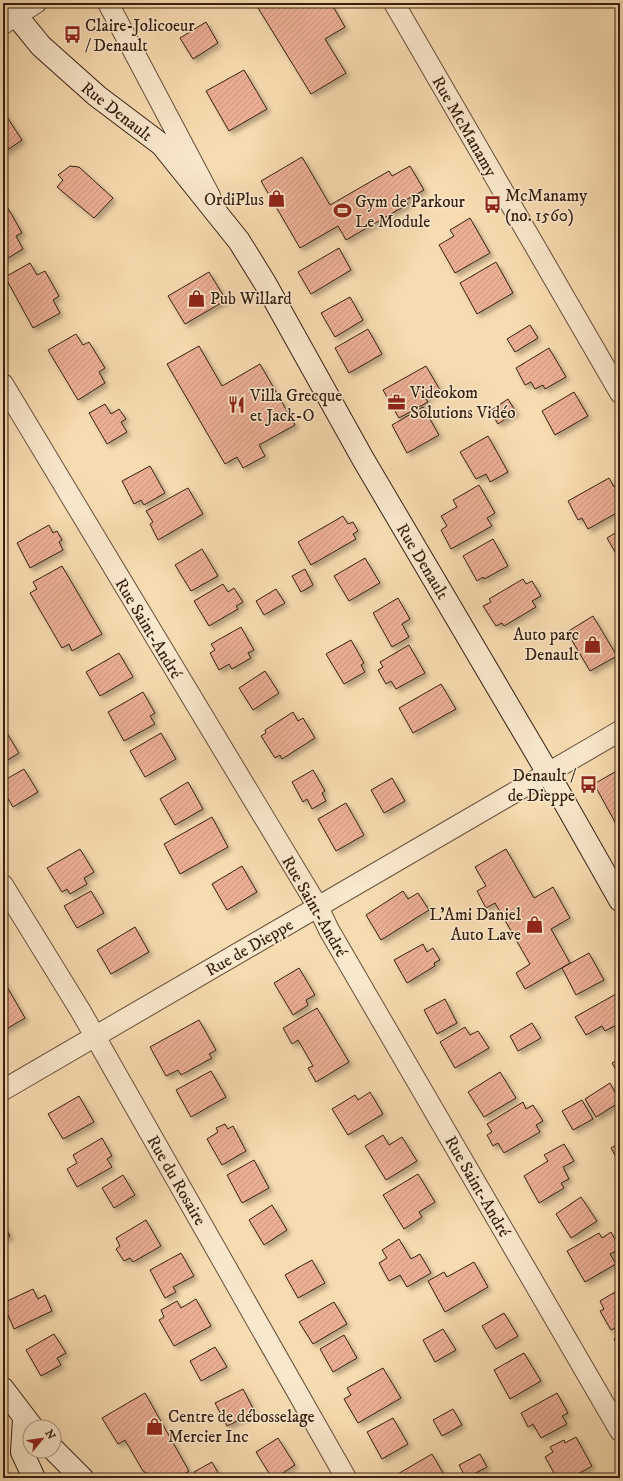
<svg xmlns="http://www.w3.org/2000/svg" width="623" height="1481" font-family="'IM FELL DW Pica',serif">
<defs>
<pattern id="building-hatch" width="6" height="6" patternUnits="userSpaceOnUse"><rect width="6" height="6" fill="#ecaf94"/><path d="M-1 1l2-2M0 6l6-6M5 7l2-2" fill="none" stroke="#cb967f"/></pattern>
<filter id="shadow"><feDropShadow dx="3.5" dy="3.5" stdDeviation="2" flood-color="#0004"/></filter>
</defs>
<rect width="100%" height="100%" fill="#f8dbb0"/>
<filter id="stains"><feTurbulence type="fractalNoise" baseFrequency=".005" numOctaves="4"/><feColorMatrix values="0 0 0 0 .2 0 0 0 0 .09 0 0 0 0 .02 0 0 0 .5 -.17"/></filter>
<radialGradient id="worn" r=".72"><stop offset=".6" stop-color="#630" stop-opacity="0"/><stop offset="1" stop-color="#630" stop-opacity=".3"/></radialGradient>
<g fill="url(#building-hatch)" stroke="#362011" filter="url(#shadow)">
<path d="M255 3H331L345 27 325 39 346 73 311 94Z"/>
<path d="M206 22 218 43 193 59 180 38Z"/>
<path d="M244 70 267 109 229 131 206 91Z"/>
<path d="M3 111 22 140 3 153Z"/>
<path d="M302 157 330 205 389 171 392 176 410 166 424 190 406 200 408 204 346 240 338 226 300 248 261 181Z"/>
<path d="M70 166 79 167 113 198 94 218 57 187 63 180 58 175Z"/>
<path d="M8 208 22 233 16 236 23 249 3 261V210Z"/>
<path d="M470 218 490 253 455 273 439 245 454 236 450 230Z"/>
<path d="M339 248 351 270 311 294 298 272Z"/>
<path d="M496 262 513 293 477 314 460 283Z"/>
<path d="M30 263 37 275 45 271 59 296 53 300 60 313 33 328 5 277Z"/>
<path d="M209 272 226 300 185 324 168 296Z"/>
<path d="M350 297 363 320 335 337 321 313Z"/>
<path d="M530 325 538 338 515 352 507 339Z"/>
<path d="M368 329 382 354 349 373 335 348Z"/>
<path d="M76 334 83 345 89 342 105 368 99 372 105 383 78 400 48 350Z"/>
<path d="M199 346 222 386 260 364 295 425 259 445 265 456 243 468 237 457 225 464 167 364Z"/>
<path d="M549 348 566 377 545 389 543 385 535 389 531 382 525 385 516 368Z"/>
<path d="M426 366 440 390 425 398 428 402 399 418 383 390Z"/>
<path d="M574 392 588 416 555 435 542 411Z"/>
<path d="M508 399 516 412 498 424 490 411Z"/>
<path d="M105 404 111 414 119 409 126 419 121 422 127 432 107 444 89 413Z"/>
<path d="M423 407 439 435 407 453 392 425Z"/>
<path d="M488 436 508 472 490 482 486 474 476 479 460 452Z"/>
<path d="M150 466 165 493 144 505 141 500 134 504 122 481Z"/>
<path d="M609 478 614 487 620 483V511L588 529 582 518 578 520 568 501Z"/>
<path d="M479 485 495 513 487 518 492 526 451 549 441 530 447 526 441 516 457 507 453 500Z"/>
<path d="M188 488 203 514 158 540 150 524 153 522 146 511Z"/>
<path d="M343 516 348 524 353 522 358 531 353 534 356 539 311 565 298 542Z"/>
<path d="M49 525 53 533 57 531 62 540 59 542 63 550 30 568 17 543Z"/>
<path d="M620 530V555L618 557 607 538Z"/>
<path d="M493 539 508 566 484 579 483 577 477 581 463 556Z"/>
<path d="M202 549 218 576 191 591 175 565Z"/>
<path d="M365 558 380 583 349 601 334 576Z"/>
<path d="M62 566 102 634 72 651 69 644 62 648 30 593 37 589 33 582Z"/>
<path d="M305 569 313 585 301 592 292 576Z"/>
<path d="M523 579 526 584 532 581 541 596 532 601 536 607 504 626 502 623 496 626 483 606 491 602 489 599Z"/>
<path d="M223 584 228 592 234 588 243 602 236 606 238 609 209 626 194 601Z"/>
<path d="M276 589 285 603 264 615 256 601Z"/>
<path d="M398 598 410 619 402 624 409 637 392 647 373 613Z"/>
<path d="M593 616 617 656 590 671 567 632Z"/>
<path d="M241 627 254 650 248 653 251 658 232 669 229 664 219 670 210 653 215 650 211 644Z"/>
<path d="M351 640 364 663 361 665 365 672 344 684 326 654Z"/>
<path d="M409 645 425 673 396 689 391 681 386 684 378 670 383 667 380 662Z"/>
<path d="M119 653 133 677 100 696 86 672Z"/>
<path d="M265 671 279 693 253 710 239 688Z"/>
<path d="M441 684 456 709 413 733 399 708Z"/>
<path d="M143 692 155 713 150 716 155 724 124 741 108 712Z"/>
<path d="M293 712 298 721 303 718 315 738 282 759 280 755 275 758 261 736 266 733 265 730Z"/>
<path d="M5 730 19 753 3 763V732Z"/>
<path d="M161 733 176 759 145 777 130 751Z"/>
<path d="M24 769 38 792 13 807 3 790V781Z"/>
<path d="M620 769V831L594 784Z"/>
<path d="M313 770 325 791 322 793 326 801 312 809 307 799 303 802 292 782Z"/>
<path d="M392 778 405 801 384 813 371 790Z"/>
<path d="M188 782 203 809 175 825 160 799Z"/>
<path d="M346 803 364 835 336 851 318 819Z"/>
<path d="M212 817 228 847 180 874 164 844Z"/>
<path d="M80 849 94 872 84 878 87 884 70 894 67 889 62 892 47 868Z"/>
<path d="M506 849 534 898 553 887 570 918 551 929 570 963 525 989 516 973 530 964 495 903 486 908 477 891 486 886 475 867Z"/>
<path d="M242 866 257 892 227 910 212 884Z"/>
<path d="M91 891 104 913 77 928 64 906Z"/>
<path d="M403 891 408 899 418 893 429 910 381 940 366 915Z"/>
<path d="M135 927 149 952 111 974 97 950Z"/>
<path d="M423 944 427 952 433 948 440 960 434 963 435 966 407 983 394 960Z"/>
<path d="M589 953 604 980 576 995 562 968Z"/>
<path d="M299 968 315 995 306 1000 308 1005 293 1015 274 983Z"/>
<path d="M3 980 25 1018 3 1031Z"/>
<path d="M616 994 620 1001V1023L605 1031 602 1026 586 1035 575 1017Z"/>
<path d="M445 999 457 1023 437 1034 424 1010Z"/>
<path d="M317 1008 349 1062 316 1082 308 1068 313 1066 298 1040 292 1044 283 1028Z"/>
<path d="M199 1020 216 1050 209 1054 212 1058 181 1075 178 1070 166 1076 150 1047Z"/>
<path d="M532 1023 541 1038 518 1051 510 1036Z"/>
<path d="M465 1027 470 1035 478 1031 489 1048 455 1068 440 1042Z"/>
<path d="M620 1059V1077L612 1063Z"/>
<path d="M211 1071 226 1097 191 1117 176 1090Z"/>
<path d="M500 1072 516 1098 484 1117 468 1092Z"/>
<path d="M610 1083 620 1102 596 1117 585 1099Z"/>
<path d="M370 1092 383 1114 348 1135 332 1109 355 1095 358 1100Z"/>
<path d="M79 1096 94 1122 63 1139 48 1114Z"/>
<path d="M582 1100 593 1119 573 1130 562 1111Z"/>
<path d="M523 1102 526 1109 533 1105 543 1121 536 1125 540 1132 504 1153 498 1143 493 1146 487 1135 492 1132 487 1124Z"/>
<path d="M225 1124 228 1129 233 1126 246 1151 222 1165 207 1139 218 1132 216 1128Z"/>
<path d="M383 1135 389 1145 402 1137 417 1161 386 1180 365 1146Z"/>
<path d="M102 1138 112 1156 107 1159 112 1167 77 1187 67 1169 77 1163 73 1155Z"/>
<path d="M620 1143V1164L611 1148Z"/>
<path d="M564 1144 574 1161 563 1167 569 1179 561 1183 564 1188 539 1203 524 1176 548 1161 544 1155Z"/>
<path d="M254 1160 269 1188 242 1203 227 1175Z"/>
<path d="M418 1174 435 1202 419 1212 422 1217 404 1229 383 1195Z"/>
<path d="M123 1175 135 1195 114 1208 102 1188Z"/>
<path d="M581 1197 597 1221 571 1238 556 1214Z"/>
<path d="M272 1205 287 1230 264 1245 249 1220Z"/>
<path d="M146 1220 161 1246 133 1262 130 1258 124 1261 116 1249 120 1246 116 1238Z"/>
<path d="M3 1224 10 1236 3 1240Z"/>
<path d="M611 1232 620 1249 610 1254 616 1264 585 1282 567 1251 599 1233 602 1238Z"/>
<path d="M399 1239 411 1259 420 1254 431 1273 407 1287 400 1275 389 1281 379 1263 387 1258 382 1250Z"/>
<path d="M181 1253 194 1276 173 1287 176 1292 165 1298 150 1270Z"/>
<path d="M312 1260 325 1283 298 1298 285 1275Z"/>
<path d="M474 1262 488 1287 445 1312 428 1281 444 1272 447 1277Z"/>
<path d="M33 1289 38 1299 45 1295 52 1311 14 1329 3 1303Z"/>
<path d="M620 1289V1325L611 1330 600 1311 604 1309 600 1301Z"/>
<path d="M196 1299 211 1326 174 1346 159 1320 164 1317 161 1310 177 1301 181 1308Z"/>
<path d="M334 1302 347 1324 313 1344 299 1322Z"/>
<path d="M504 1313 518 1336 496 1349 482 1326Z"/>
<path d="M443 1329 456 1350 435 1362 423 1340Z"/>
<path d="M54 1334 66 1353 57 1358 61 1365 41 1376 26 1350Z"/>
<path d="M344 1335 357 1358 333 1372 320 1349Z"/>
<path d="M620 1335V1349L614 1339Z"/>
<path d="M215 1347 227 1367 201 1381 190 1361Z"/>
<path d="M524 1353 541 1381 510 1399 494 1370Z"/>
<path d="M383 1368 401 1398 358 1423 344 1399 351 1395 347 1388Z"/>
<path d="M243 1389 255 1412 227 1426 215 1403Z"/>
<path d="M145 1393 189 1471 177 1478H155L143 1471 125 1440 118 1444 102 1418Z"/>
<path d="M557 1393 568 1413 562 1416 567 1424 541 1438 533 1424 528 1427 521 1413Z"/>
<path d="M453 1409 462 1425 442 1436 433 1420Z"/>
<path d="M393 1418 408 1444 382 1459 367 1432Z"/>
<path d="M576 1437 592 1466 571 1478H557L545 1457 553 1452 550 1447 564 1440 565 1443Z"/>
<path d="M278 1438 295 1465 275 1478H272L256 1452Z"/>
<path d="M432 1454 446 1478H398L396 1475Z"/>
<path d="M480 1454 487 1467 466 1478 459 1465Z"/>
<path d="M212 1462 221 1478H197L194 1472Z"/>
<path d="M597 1473 600 1478H590Z"/>
</g>
<g fill="none" stroke-linecap="round" stroke-linejoin="round">
<defs>
<g id="street">
<path d="M108 3 210 196"/>
<path d="M394 3 620 393"/>
<path d="M3 24 36 3"/>
<path d="M3 384 318 907 329 930 620 1431"/>
<path d="M3 885 80 1010 346 1478"/>
<path d="M3 1090 620 731"/>
</g>
<g id="secondary">
<path d="M6 3 41 46 97 96 162 145 239 241 265 283 363 459 548 773 620 900"/>
<path d="M3 1389 32 1427"/>
<path d="M24 1419 22 1452 34 1478"/>
<path d="M54 1450 82 1478"/>
</g>
</defs>
<use href="#street" stroke="#664f39" stroke-width="22"/>
<use href="#secondary" stroke="#362011" stroke-width="24"/>
<use href="#street" stroke="#fae8cc" stroke-width="20"/>
<use href="#secondary" stroke="#fae8cc" stroke-width="22"/>
</g>
<defs>
<symbol id="bus-bare" viewBox="-9 -9 18 18"><path d="M-5-6H5V4H4V6H2V4H-2V6H-4V4H-5ZM-3.5-4V0h7V-4ZM-3.5 1.2v1.5H-2V1.2ZM2 1.2v1.5H3.5V1.2Z" fill="#8f2418" stroke="#fae8cc" stroke-width="2.5" paint-order="stroke"/></symbol>
<symbol id="shop-bare" viewBox="-9 -9 18 18"><path d="M-5-2.5h2.3a2.7 3.5 0 0 1 5.4 0H5L5.5 6h-11ZM-1.5-2.5h3a1.5 2.3 0 0 0-3 0Z" fill="#8f2418" stroke="#fae8cc" stroke-width="2.5" paint-order="stroke"/></symbol>
<symbol id="stadium-bare" viewBox="-9 -9 18 18"><path d="M0-5a6.5 5 0 1 0 0 10a6.5 5 0 1 0 0-10ZM-3.5-1.8h7v3.6h-7Z" fill="#8f2418" stroke="#fae8cc" stroke-width="2.5" paint-order="stroke"/></symbol>
<symbol id="office-bare" viewBox="-9 -9 18 18"><path d="M-6-3h4V-5.5h4V-3h4V5H-6ZM-1-4.5V-3h2v-1.5ZM-6 0V1H6V0Z" fill="#8f2418" stroke="#fae8cc" stroke-width="2.5" paint-order="stroke"/></symbol>
<symbol id="restaurant-bare" viewBox="-9 -9 18 18"><path d="M-5-6h1v4h1v-4h1v4h1v-4h1v5L-1.5 .5V6h-2V.5L-5-1ZM5-6V6H3V1.5H1.5Q1.5-4 5-6Z" fill="#8f2418" stroke="#fae8cc" stroke-width="2.5" paint-order="stroke"/></symbol>
</defs>
<g fill-rule="evenodd">
<use href="#bus-bare" x="60" y="22" width="25" height="25"/>
<use href="#shop-bare" x="264" y="186" width="25" height="25"/>
<use href="#bus-bare" x="480" y="192" width="25" height="25"/>
<use href="#stadium-bare" x="330" y="198" width="25" height="25"/>
<use href="#shop-bare" x="184" y="286" width="25" height="25"/>
<use href="#office-bare" x="384" y="390" width="25" height="25"/>
<use href="#restaurant-bare" x="224" y="392" width="25" height="25"/>
<use href="#shop-bare" x="580" y="632" width="25" height="25"/>
<use href="#bus-bare" x="576" y="772" width="25" height="25"/>
<use href="#shop-bare" x="522" y="912" width="25" height="25"/>
<use href="#shop-bare" x="142" y="1414" width="25" height="25"/>
</g>
<g text-anchor="middle" stroke-width="3" stroke-linejoin="round" paint-order="stroke">
<g font-size="17" fill="#362011" stroke="#fae8cc" text-anchor="start">
<text x="85" y="31">Claire-Jolicoeur<tspan x="85" dy="20">/ Denault</tspan></text>
<text x="505" y="201">McManamy<tspan x="505" dy="20">(no. 1560)</tspan></text>
<text x="264" y="205" text-anchor="end">OrdiPlus</text>
<text x="355" y="207">Gym de Parkour<tspan x="355" dy="20">Le Module</tspan></text>
<text x="210" y="304">Pub Willard</text>
<text x="410" y="398">Videokom<tspan x="410" dy="20">Solutions Vidéo</tspan></text>
<text x="250" y="401">Villa Grecque<tspan x="250" dy="20">et Jack-O</tspan></text>
<text x="579" y="640" text-anchor="end">Auto parc<tspan x="579" dy="20">Denault</tspan></text>
<text x="575" y="781" text-anchor="end">Denault /<tspan x="575" dy="20">de Dieppe</tspan></text>
<text x="521" y="920" text-anchor="end">L'Ami Daniel<tspan x="521" dy="20">Auto Lave</tspan></text>
<text x="168" y="1422">Centre de débosselage<tspan x="168" dy="20">Mercier Inc</tspan></text>
</g>
<g font-size="17" fill="#362011" stroke="#fae8cc">
<text transform="translate(117 111) rotate(38)" y="6">Rue Denault</text>
<text transform="translate(465 126) rotate(60)" y="6">Rue McManamy</text>
<text transform="translate(423 561) rotate(59)" y="6">Rue Denault</text>
<text transform="translate(149 628) rotate(59)" y="6">Rue Saint-André</text>
<text transform="translate(315 906) rotate(60)" y="6">Rue Saint-André</text>
<text transform="translate(249 947) rotate(-30)" y="6">Rue de Dieppe</text>
<text transform="translate(177 1180) rotate(60)" y="6">Rue du Rosaire</text>
<text transform="translate(478 1186) rotate(60)" y="6">Rue Saint-André</text>
</g>
</g>
<rect width="623" height="1481" fill="none" stroke="#f8dbb0" stroke-width="16"/>
<rect x="4" y="4" width="615" height="1473" fill="none" stroke="#362011" stroke-width="2"/>
<rect x="8" y="8" width="607" height="1465" fill="none" stroke="#362011"/>
<g transform="translate(42 1439) rotate(61)"><circle r="19" fill="#fae8cc" stroke="#ac9881"/>
<path d="M0-3L7 15L0 10L-7 15Z" fill="#8f2418"/>
<text y="-6" font-size="11" font-weight="bold" text-anchor="middle" fill="#362011">N</text>
</g>
<rect width="100%" height="100%" filter="url(#stains)"/>
<rect width="100%" height="100%" fill="url(#worn)"/>
</svg>
